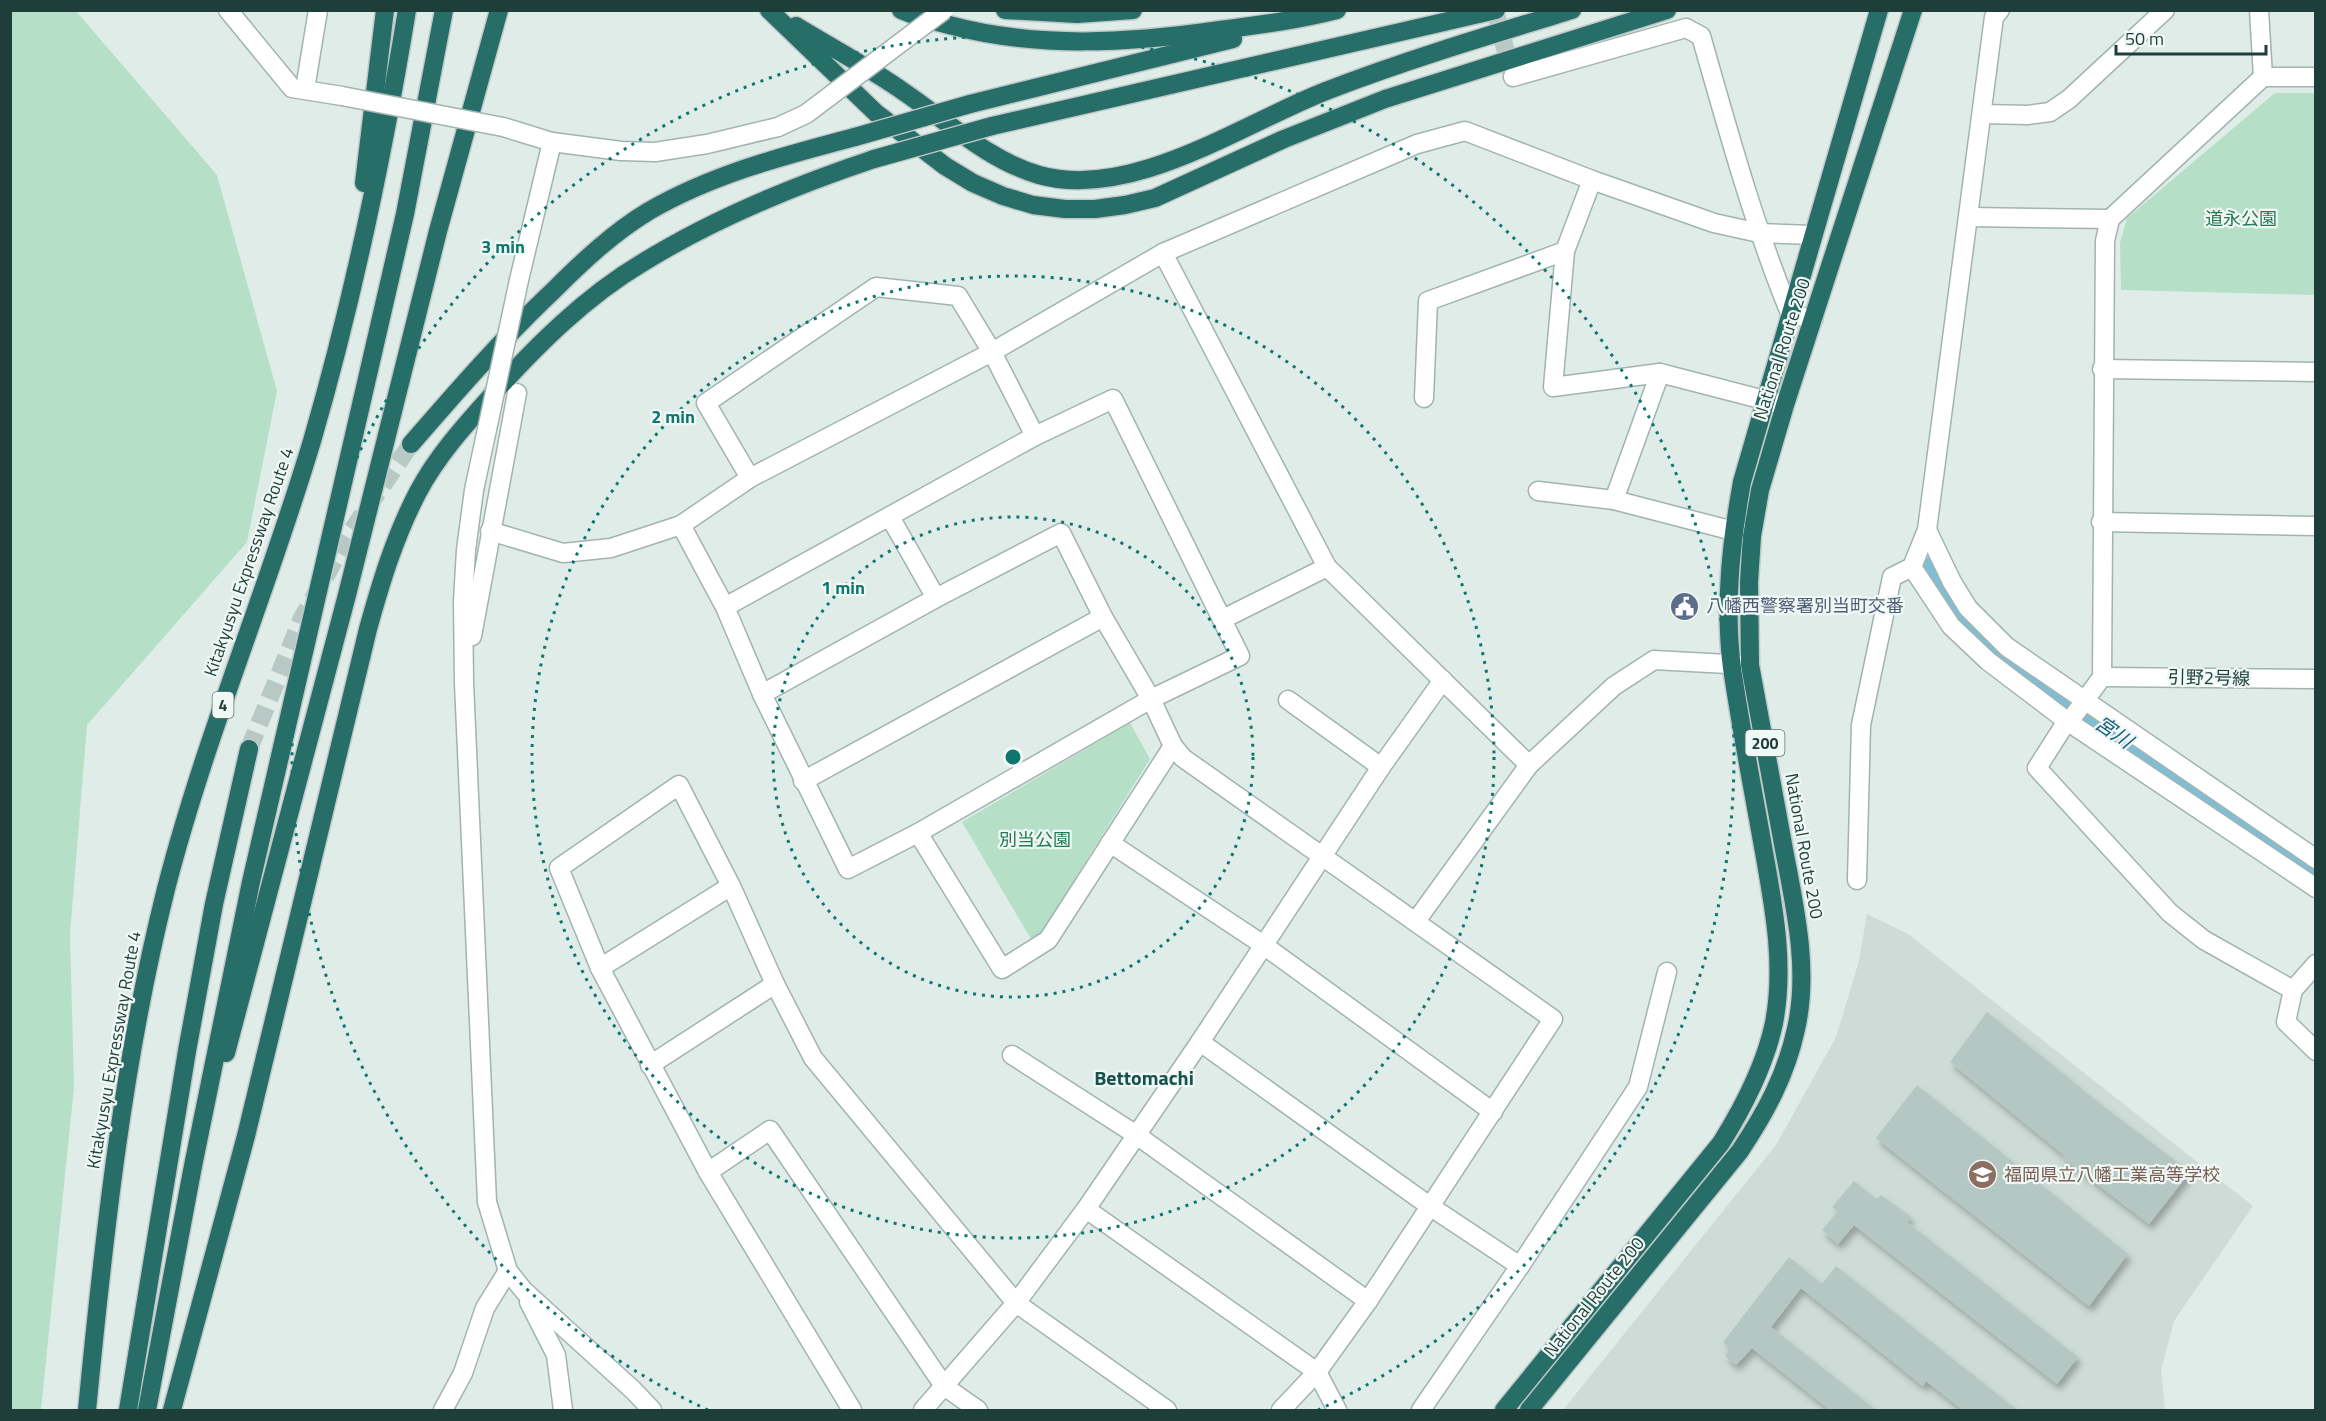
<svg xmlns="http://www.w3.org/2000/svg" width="2326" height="1421" font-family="'Titillium Web','Noto Sans JP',sans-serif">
<defs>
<filter id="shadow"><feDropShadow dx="3.5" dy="6" stdDeviation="3" flood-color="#0004"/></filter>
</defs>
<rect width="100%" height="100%" fill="#dfece8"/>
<path fill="#cddcd7" d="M1867 914 1908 934 2253 1206 2174 1321 2161 1370 2165 1410H1563L1776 1145 1836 1037 1859 961Z"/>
<g fill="#b5e0c7">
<path d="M10 11H76L217 175 277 391 247 542 87 725 70 934 74 1087 41 1410H10Z"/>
<path d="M2275 93H2315V295L2121 290 2120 243 2127 218Z"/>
<path d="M1130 723 1150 759 1034 944 962 822Z"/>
</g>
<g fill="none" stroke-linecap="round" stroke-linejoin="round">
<path stroke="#80bed8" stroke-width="36" d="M1931 575 1951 610 1983 641 2060 698 2316 872"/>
</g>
<g fill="#b4c7c2" filter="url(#shadow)">
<path d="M1987 1012 2103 1106 2190 1172 2149 1224 2063 1158 2065 1156 1950 1062Z"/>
<path d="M1917 1085 2128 1254 2089 1306 1876 1138Z"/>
<path d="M1854 1181 1876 1199 1881 1195 1911 1217 1907 1222 2078 1357 2057 1384 1854 1225 1838 1244 1822 1230 1838 1211 1832 1207Z"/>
<path d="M1789 1257 1822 1284 1836 1266 2017 1410H1963L1926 1381 1923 1386 1801 1288 1771 1327 1876 1410H1830L1752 1348 1736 1365 1725 1356 1731 1348 1723 1342Z"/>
</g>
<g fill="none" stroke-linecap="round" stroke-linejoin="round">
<path stroke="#b8c9c5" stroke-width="18" stroke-dasharray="18 9" stroke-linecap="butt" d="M1495 10 1512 75"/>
<path stroke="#b8c9c5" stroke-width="18" stroke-dasharray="18 9" stroke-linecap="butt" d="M249 749 302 618 350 533 411 444"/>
<defs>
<g id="minor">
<path d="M228 10 292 88 342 96"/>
<path d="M2259 10 2263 77H2316"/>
<path d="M1513 77 1686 28 1701 36C1728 130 1753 223 1790 313L1813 320"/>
<path d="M2263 77 2110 219 2105 241 2102 677 2072 718 2067 721 2037 768 2170 913 2204 940 2293 990"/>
<path d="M305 89 318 10"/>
<path d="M1982 114 2028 115 2050 112 2069 99 2165 10"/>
<path d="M503 127 552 142 621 151 655 152 707 144 778 127"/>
<path d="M1969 217 2110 219"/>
<path d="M1163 253 1327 567 1529 765"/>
<path d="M519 280 552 142"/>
<path d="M2102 369 2316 372"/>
<path d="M1660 373 1780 404"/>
<path d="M1424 398 1428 301 1565 251 1592 180"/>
<path d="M750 478 706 403 876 287 958 296 992 352 1035 436"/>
<path d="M474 490 466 550 463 601 464 683 487 1202 508 1271 524 1291 633 1390 652 1410"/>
<path d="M1538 491 1614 500 1660 373 1553 387 1565 251"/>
<path d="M1614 500 1749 535"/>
<path d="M890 517 936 598"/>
<path d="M2101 522 2316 526"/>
<path d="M681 525 725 607 762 694 848 869 918 833 1151 699 1240 656 1113 399 1035 436 725 607"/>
<path d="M1927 530 1952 582 1968 608 2007 647 2316 859"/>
<path d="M490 531 563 553 611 548 681 525 750 478 992 352 1163 253 1417 144 1465 131 1592 180 1714 223 1759 233 1812 235"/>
<path d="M1912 567 1951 626 1988 661 2067 721 2316 888"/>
<path d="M1223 619 1327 567"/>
<path d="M472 636 517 393"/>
<path d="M2102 677 2316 679"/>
<path d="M762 694 936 598 1061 533 1103 617 1151 699 1173 746 1048 940 1002 969 918 833"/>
<path d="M1288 700 1381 767"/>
<path d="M1173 746 1183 758 1553 1019 1368 1301 1317 1372 1281 1410"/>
<path d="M803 781 1103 617"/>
<path d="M1110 843 1262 944 1493 1112"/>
<path d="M1857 880 1861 725 1892 577 1912 567 1927 530 1994 17 2000 10"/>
<path d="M1416 921 1529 765 1614 686 1654 660 1746 665"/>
<path d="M2316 964 2293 990 2286 1022 2316 1051"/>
<path d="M600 968 731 886"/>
<path d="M1200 1042 1431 1207 1520 1266 1638 1087 1667 972"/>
<path d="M1012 1055 1135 1134 1368 1301"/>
<path d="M650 1065 775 984"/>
<path d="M708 1172 770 1130 944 1386 978 1410"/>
<path d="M1086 1209 1317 1372 1337 1410"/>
<path d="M529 1302 556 1355 563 1410"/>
<path d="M443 1410 463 1373 485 1308 508 1271"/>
<path d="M852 1410 708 1172 600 968 559 868 679 785 731 886 775 984 813 1058 1016 1303 1167 1410"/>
<path d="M923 1410 1016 1303 1086 1209 1200 1042 1381 767 1443 680"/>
<path d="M1421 1410 1520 1266"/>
</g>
<g id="highway">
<path d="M769 10 876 113 945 166 973 183 1003 196 1033 205 1065 209H1095L1125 205 1155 198 1284 139 1385 99 1667 10"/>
<path d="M901 10C917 17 933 21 949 25 1039 49 1129 43 1220 30 1260 25 1298 20 1337 10"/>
<path d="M1005 10 1077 14 1133 10"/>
<path d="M796 26C832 48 870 68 904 92 948 122 988 160 1039 175 1131 201 1242 124 1326 91 1406 60 1490 35 1572 10"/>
<path d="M970 104 1233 39"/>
<path d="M992 126 1496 10"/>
<path d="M364 183 385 10"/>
<path d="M411 444C457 391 503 338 554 290 583 261 614 232 649 211 713 174 783 156 855 137"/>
<path d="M226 1053 347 595 438 231 499 10"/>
<path d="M87 1410C104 1235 123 1060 166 889 205 737 267 592 312 441 353 300 383 156 407 10"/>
<path d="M128 1410 187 1051 214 904 249 749"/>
<path d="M147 1410 193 1166 251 882 405 214 444 10"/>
<path d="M172 1410 246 1136 368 629C381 582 395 536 418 492 437 456 465 425 492 395 536 346 585 297 642 263 715 218 793 186 874 159"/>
<path d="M1504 1410 1721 1143C1744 1106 1765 1066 1774 1023 1785 966 1774 908 1764 852 1753 790 1741 729 1732 668 1724 606 1731 543 1742 482L1879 10"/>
<path d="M1529 1410 1740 1151C1766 1112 1786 1075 1796 1029 1810 968 1794 904 1783 844 1772 785 1761 725 1750 665L1749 582 1752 536 1760 490 1785 405 1913 10"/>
</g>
</defs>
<use href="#minor" stroke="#a1b4b0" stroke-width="21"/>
<use href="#highway" stroke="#c0c9c8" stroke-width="21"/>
<use href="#minor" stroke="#fff" stroke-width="18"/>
<use href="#highway" stroke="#276d68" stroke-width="18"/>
<defs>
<g id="minor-bridge">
<path d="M342 96 503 127"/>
<path d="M778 127 806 114 944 10"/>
<path d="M474 490 519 280"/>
</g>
<g id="highway-bridge">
<path d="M855 137 970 104"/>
<path d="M874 159 992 126"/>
</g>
</defs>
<use href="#minor-bridge" stroke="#a1b4b0" stroke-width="21" stroke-linecap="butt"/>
<use href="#highway-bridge" stroke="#c0c9c8" stroke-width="21" stroke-linecap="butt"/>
<use href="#minor-bridge" stroke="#fff" stroke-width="18"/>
<use href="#highway-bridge" stroke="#276d68" stroke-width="18"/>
</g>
<g fill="none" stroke="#0f766e" stroke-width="3" stroke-dasharray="3 6">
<circle cx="1013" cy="757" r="240"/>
<circle cx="1013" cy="757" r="481"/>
<path d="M708 1410A721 721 0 1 1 1318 1410"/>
</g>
<defs>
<symbol id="civic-disc" viewBox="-11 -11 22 22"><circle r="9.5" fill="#5c6f8a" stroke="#f0f8f5"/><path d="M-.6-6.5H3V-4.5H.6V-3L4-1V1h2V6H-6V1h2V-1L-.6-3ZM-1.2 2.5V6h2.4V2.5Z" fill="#fff"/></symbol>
<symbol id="school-disc" viewBox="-11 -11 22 22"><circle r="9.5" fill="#8d6e63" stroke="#f0f8f5"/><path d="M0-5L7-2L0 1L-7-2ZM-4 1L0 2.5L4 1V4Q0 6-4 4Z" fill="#fff"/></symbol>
</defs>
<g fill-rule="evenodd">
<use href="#civic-disc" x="1668" y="590" width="33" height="33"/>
<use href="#school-disc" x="1966" y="1158" width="33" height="33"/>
</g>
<g text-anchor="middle" stroke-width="4.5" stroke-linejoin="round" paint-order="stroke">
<g fill="#f0f8f5" stroke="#5d7672" stroke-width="1.5">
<rect x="212.5" y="692" width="21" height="26" rx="4.5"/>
<rect x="1745.5" y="730" width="39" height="26" rx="4.5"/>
</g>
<g font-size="16" font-weight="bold" fill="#1e3e3a">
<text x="223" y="711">4</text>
<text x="1765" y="749">200</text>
</g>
<g font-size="18" fill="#247951" stroke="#f0f8f5">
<text x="2241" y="225">道永公園</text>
<text x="1035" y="846">別当公園</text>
</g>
<g font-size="18" fill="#1e3e3a" stroke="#f0f8f5">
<text transform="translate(1782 349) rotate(-72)" y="6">National Route 200</text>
<text transform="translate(249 562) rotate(-71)" y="6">Kitakyusyu Expressway Route 4</text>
<text transform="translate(2209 678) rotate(1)" y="6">引野2号線</text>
<text transform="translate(1804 846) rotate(80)" y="6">National Route 200</text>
<text transform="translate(114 1050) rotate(-80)" y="6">Kitakyusyu Expressway Route 4</text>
<text transform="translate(1594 1297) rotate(-51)" y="6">National Route 200</text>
</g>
<g font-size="18" fill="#4e5e75" stroke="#f0f8f5" text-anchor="start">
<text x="1706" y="612">八幡西警察署別当町交番</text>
</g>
<g font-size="18" fill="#785e54" stroke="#f0f8f5" text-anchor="start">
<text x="2004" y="1181">福岡県立八幡工業高等学校</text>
</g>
<g font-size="20" font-style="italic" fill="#125f80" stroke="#f0f8f5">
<text transform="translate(2114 732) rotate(35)" y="7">宮川</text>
</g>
<g font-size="20" font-weight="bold" fill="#18524c" stroke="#f0f8f5">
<text x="1144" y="1085">Bettomachi</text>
</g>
</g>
<circle cx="1013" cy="757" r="9" fill="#0f766e" stroke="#f0f8f5" stroke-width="3"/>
<g font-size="18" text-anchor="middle" font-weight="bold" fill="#0f766e" stroke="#f0f8f5" stroke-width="4.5" stroke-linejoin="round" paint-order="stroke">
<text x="503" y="253">3 min</text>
<text x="673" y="423">2 min</text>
<text x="843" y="594">1 min</text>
</g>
<rect width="2326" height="1421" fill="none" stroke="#1e3e3a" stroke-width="24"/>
<path d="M2116 45v9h150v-9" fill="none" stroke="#1e3e3a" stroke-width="3"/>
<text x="2125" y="45" font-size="18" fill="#1e3e3a" stroke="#f0f8f5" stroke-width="4.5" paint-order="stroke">50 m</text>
</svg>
